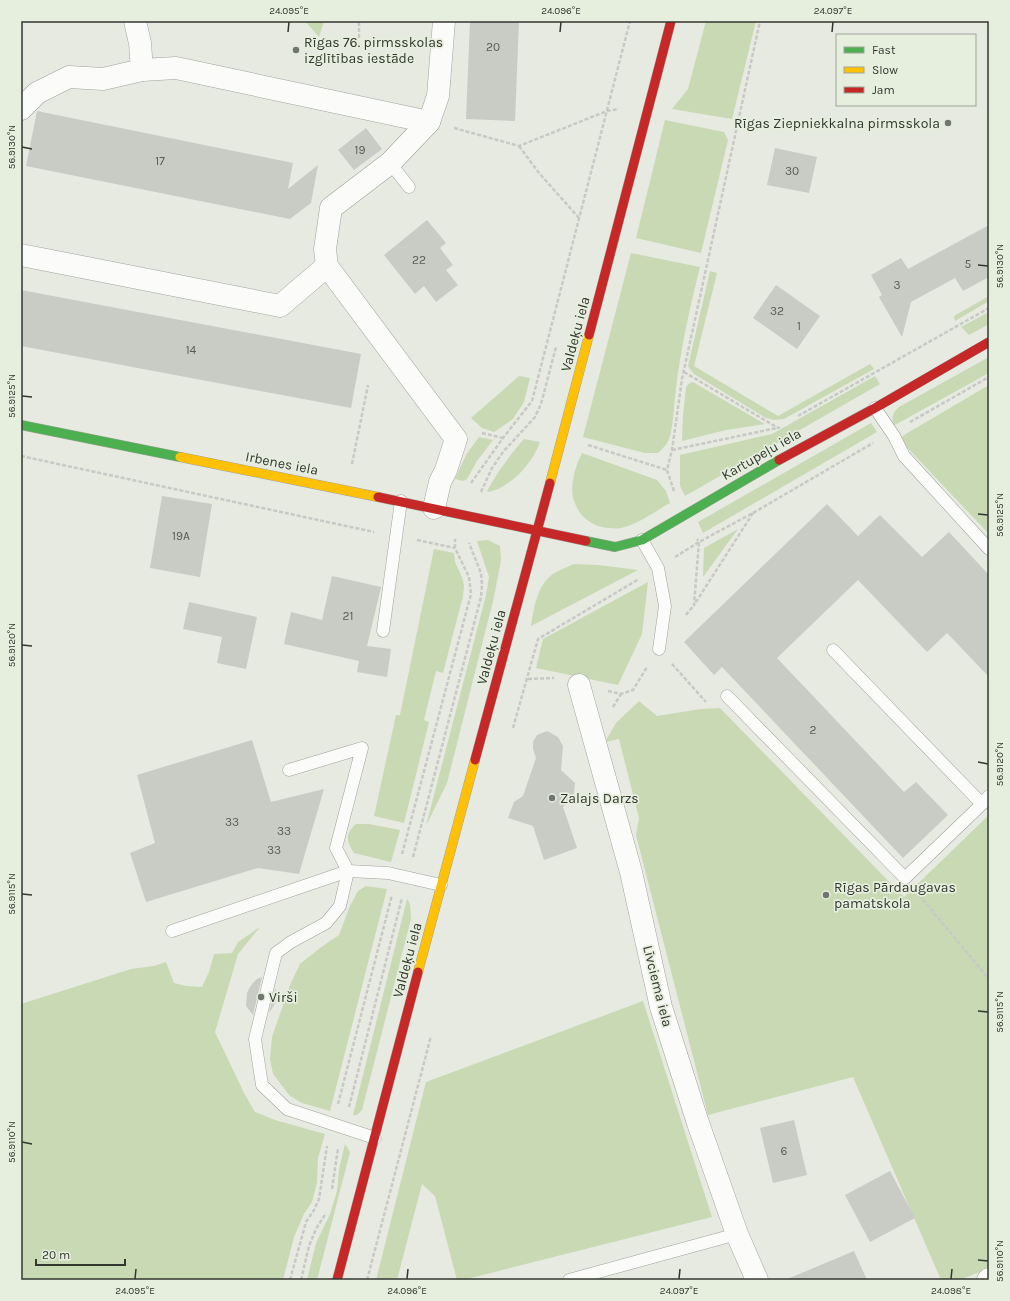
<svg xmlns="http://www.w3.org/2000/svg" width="1010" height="1301" font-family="Karla,sans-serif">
<rect width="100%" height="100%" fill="#e6eae1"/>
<g fill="#c9d9b4">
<path d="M305 21H324L319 37Z"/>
<path d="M706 21H756L732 119 672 109 688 89Z"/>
<path d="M665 120 724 132 728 140 701 253 636 238Z"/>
<path d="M631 253 700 267C690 307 681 347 676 388 674 404 674 420 670 436 669 443 662 449 658 453H645L583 437Z"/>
<path d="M710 271 717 273 694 366 778 416 870 364 874 369 784 419 774 420 766 418 694 374 690 369 688 366Z"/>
<path d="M989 296V301L955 321 954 316Z"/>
<path d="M989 312V324L969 335 961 327Z"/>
<path d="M989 357V373L893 426C892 417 892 413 899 407Z"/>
<path d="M519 376 530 378 524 402 513 419 494 432 482 428 471 418Z"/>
<path d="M875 376 880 384 685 496 680 486V455L772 434Z"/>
<path d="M693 382 765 424 726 430 682 441 683 415 686 388 688 384Z"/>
<path d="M989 385V534L900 440 904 435Z"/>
<path d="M871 423 877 432 703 533 698 522Z"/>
<path d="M479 437 493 440 477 461 467 479 463 481 455 479 466 455Z"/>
<path d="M524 439 540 442C532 464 511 487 488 492L487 491C497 472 510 455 524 439Z"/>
<path d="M582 453 657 480 666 491 670 503C655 511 639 524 621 528 618 529 613 528 609 528 591 527 577 515 573 497 570 484 576 465 582 453Z"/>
<path d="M738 529 703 577 704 548Z"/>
<path d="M488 540 500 546 501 560 494 597 447 783 426 826 486 595 489 577 477 541Z"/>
<path d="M434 549 454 553 455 562 462 577 464 586 463 596 443 673 436 671 424 720 429 722 404 823 374 816 396 715H400Z"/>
<path d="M574 564 599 565 638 570 531 626C534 608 537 585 553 574 559 570 567 567 574 564Z"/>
<path d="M648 582 642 634 618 685 536 668 543 639Z"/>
<path d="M639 701 657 716 701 709 720 708 904 897 989 815V1268L960 1280H941L853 1077 708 1115 636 835 639 818 619 739 605 742 616 723Z"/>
<path d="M356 824H369L400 830 391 862 354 853C347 842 344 834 356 824Z"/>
<path d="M366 886 387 889 330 1111 302 1103 290 1096 273 1074 270 1059 272 1037 290 985 300 964 320 948 339 935 350 906 358 891Z"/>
<path d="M407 899 410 904 411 919 362 1110 357 1115H353Z"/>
<path d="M260 927 238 954 215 1032 244 1093 255 1112 275 1120 325 1134 318 1158 317 1183 312 1202 304 1214 294 1237 283 1280H21V1004L131 969 154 966 166 962 174 983 186 986 202 987 209 972 214 954 232 953 238 942Z"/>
<path d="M643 1001 712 1217 463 1280H457L435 1196 422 1184 397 1280H376L426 1082Z"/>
<path d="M345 1144 350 1152 317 1280H307L316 1243 330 1214 337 1191 339 1170Z"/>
</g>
<g fill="#c9ccc5">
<path d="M470 21H519L515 121 466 119Z"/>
<path d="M37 111 293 163 288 189 318 165 311 203 290 219 26 166Z"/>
<path d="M366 128 382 149 354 170 338 150Z"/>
<path d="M775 148 817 157 809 193 767 185Z"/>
<path d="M427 220 446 243 440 248 453 265 446 270 458 285 436 302 424 286 415 294 384 255Z"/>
<path d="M989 225V277L963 291 955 278 911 302 902 337 879 297 882 295 871 275 901 258 908 269Z"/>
<path d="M776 285 820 316 797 349 753 318Z"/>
<path d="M21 290 361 354 351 408 21 346Z"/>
<path d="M162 496 212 504 200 577 150 568Z"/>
<path d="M827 504 858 536 880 515 922 557 949 532 989 575V677L947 633 927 652 858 580 777 658 904 792 916 782 948 815 903 858 722 667 714 675 684 642Z"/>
<path d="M332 576 381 587 367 646 391 649 387 677 357 672 359 661 284 644 291 612 322 620Z"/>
<path d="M189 602 257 617 246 669 217 663 222 637 183 629Z"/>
<path d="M547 731 558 737 563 746 561 770 575 783 574 793 563 807 577 848 544 860 533 826 508 818 514 802 523 796 536 758 533 749V742L537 735Z"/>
<path d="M252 740 271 802 324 789 299 874 258 868 146 902 130 853 155 843 137 775Z"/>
<path d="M262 977 253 1015 246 1006 247 993 250 987 253 983 257 979Z"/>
<path d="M275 988 277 995 276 1002 269 1013Z"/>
<path d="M794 1120 807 1175 773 1183 760 1128Z"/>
<path d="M890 1171 915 1218 870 1242 845 1195Z"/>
<path d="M854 1251 867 1280H785Z"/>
</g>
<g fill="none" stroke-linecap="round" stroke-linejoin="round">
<defs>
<g id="lane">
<path d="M390 163 409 187"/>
<path d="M875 408 894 436 904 456 989 549"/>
<path d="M642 540 658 568 665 606 659 649"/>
<path d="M383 631 401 501"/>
<path d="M833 650 982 804 989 796"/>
<path d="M727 696 905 878 982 804"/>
<path d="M289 770 362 748 336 848 348 871 340 906 326 923 291 942 276 953 255 1039 262 1085 287 1109 375 1138"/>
<path d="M172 931 348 871 388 873 441 885"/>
<path d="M569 1280 737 1234"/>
</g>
<g id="street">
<path d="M135 21 140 43 142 70"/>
<path d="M21 109 37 93 69 77 103 79 142 70 176 68 429 122 438 96 444 21"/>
<path d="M429 122 390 163 331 208 325 249 327 266 456 439 446 470 440 482 434 508"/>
<path d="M21 255 280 306 327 266"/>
<path d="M579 685 631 872 661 1007 698 1123 737 1234 757 1280"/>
<path d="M988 1280 989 1279"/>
</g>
<g id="fast">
<path d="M21 425 180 457"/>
<path d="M586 541 615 547 642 540 779 460"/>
</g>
<g id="slow">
<path d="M180 457 378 497"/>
<path d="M550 483 589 335"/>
<path d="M418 972 475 760"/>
</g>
<g id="jam">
<path d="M589 335 671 21"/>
<path d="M779 460 875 408 989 342"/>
<path d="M378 497 586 541"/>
<path d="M475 760 550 483"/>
<path d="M337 1280 418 972"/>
</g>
</defs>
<use href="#lane" stroke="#a0a29c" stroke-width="13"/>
<use href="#street" stroke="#a0a29c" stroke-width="23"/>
<use href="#fast" stroke="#a0a29c" stroke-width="10"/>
<use href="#slow" stroke="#a0a29c" stroke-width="10"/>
<use href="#jam" stroke="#a0a29c" stroke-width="10"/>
<g stroke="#c8c9c6" stroke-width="2.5" stroke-dasharray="4 2" stroke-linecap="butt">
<path d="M359 38V21"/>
<path d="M454 128 519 146 607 111 619 109"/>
<path d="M519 146 539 173 579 218"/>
<path d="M684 372 778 428 780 427"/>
<path d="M798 416 989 308"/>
<path d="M910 422 989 377"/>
<path d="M482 433 503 438"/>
<path d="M588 445 667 470"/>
<path d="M672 450 777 428"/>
<path d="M21 456 374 532"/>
<path d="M352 464 368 385"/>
<path d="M471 483 503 438 532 401 630 21"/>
<path d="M674 491 667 470 672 450 682 379 760 21"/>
<path d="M481 492 492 468 503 452 535 417 541 404 556 347"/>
<path d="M753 513 694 605 699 542 753 513 873 443"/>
<path d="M417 540 455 548"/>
<path d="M675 557 699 542 697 539"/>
<path d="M686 615 694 605"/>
<path d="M672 664 706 702"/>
<path d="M528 679 554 678"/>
<path d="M608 691 621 694 633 690 647 667"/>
<path d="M613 707 621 694"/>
<path d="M513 728 538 639 639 579"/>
<path d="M402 854 471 594 469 577 455 548V539"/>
<path d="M413 857 481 597 482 584 481 573 469 543"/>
<path d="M919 895 989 979"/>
<path d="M338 1104 392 895"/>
<path d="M349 1107 402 898"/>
<path d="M332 1189 338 1148"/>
<path d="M290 1280 306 1222 314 1210 319 1199 327 1146"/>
<path d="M301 1280 309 1246 316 1229 326 1213"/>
<path d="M367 1280 431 1036"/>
</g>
<use href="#lane" stroke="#fbfcfa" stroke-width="12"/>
<use href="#street" stroke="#fbfcfa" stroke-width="22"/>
<use href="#fast" stroke="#4caf50" stroke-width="9"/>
<use href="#slow" stroke="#ffc107" stroke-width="9"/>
<use href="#jam" stroke="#c62828" stroke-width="9"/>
</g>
<path fill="none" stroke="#333730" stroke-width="1.5" d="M288 32 289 22M560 32 561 22M832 32 833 22M22 147 32 149M978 265 988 266M22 396 32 397M978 514 988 515M22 645 32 646M978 762 988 764M22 894 32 895M978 1011 988 1012M22 1142 32 1144M978 1260 988 1261M135 1279 136 1269M407 1279 408 1269M679 1279 680 1269M951 1279 952 1269"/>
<g fill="#72766e" stroke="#e6eedd" stroke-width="1.5">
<circle cx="296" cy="50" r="4"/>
<circle cx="948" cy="123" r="4"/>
<circle cx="552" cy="798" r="4"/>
<circle cx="826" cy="895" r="4"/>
<circle cx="261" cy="997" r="4"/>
</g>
<g text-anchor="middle" stroke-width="3.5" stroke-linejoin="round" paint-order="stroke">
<g font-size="12" fill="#585c55">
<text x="493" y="51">20</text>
<text x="360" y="154">19</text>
<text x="160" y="165">17</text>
<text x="792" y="175">30</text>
<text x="419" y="264">22</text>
<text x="968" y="268">5</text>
<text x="897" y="289">3</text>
<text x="777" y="315">32</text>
<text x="799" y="330">1</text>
<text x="191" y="354">14</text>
<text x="181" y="540">19A</text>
<text x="348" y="620">21</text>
<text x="813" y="734">2</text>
<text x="232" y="826">33</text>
<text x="284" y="835">33</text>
<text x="274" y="854">33</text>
<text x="784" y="1155">6</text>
</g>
<g font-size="14" fill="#333730" stroke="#e6eedd" text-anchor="start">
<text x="304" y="47">Rīgas 76. pirmsskolas<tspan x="304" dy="16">izglītības iestāde</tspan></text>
<text x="940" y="128" text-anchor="end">Rīgas Ziepniekkalna pirmsskola</text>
<text x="560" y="803">Zalajs Darzs</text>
<text x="834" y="892">Rīgas Pārdaugavas<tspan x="834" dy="16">pamatskola</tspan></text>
<text x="269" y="1002">Virši</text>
</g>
<g font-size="14" fill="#333730" stroke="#e6eedd">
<text transform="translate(575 334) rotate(-75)" y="5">Valdeķu iela</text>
<text transform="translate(761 454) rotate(-30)" y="5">Kartupeļu iela</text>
<text transform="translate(282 463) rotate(11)" y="5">Irbenes iela</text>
<text transform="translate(491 647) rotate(-75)" y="5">Valdeķu iela</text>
<text transform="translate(407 960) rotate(-75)" y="5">Valdeķu iela</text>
<text transform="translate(658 986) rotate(76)" y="5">Līvciema iela</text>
</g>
</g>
<rect width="1010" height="1301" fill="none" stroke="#e6eedd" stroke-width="44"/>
<rect x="836" y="34" width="140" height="72" fill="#e6eedd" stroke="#9ea598"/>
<rect x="844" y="47" width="20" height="6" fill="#4caf50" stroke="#9ea598"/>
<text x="872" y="54" font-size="12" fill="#333730">Fast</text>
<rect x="844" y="67" width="20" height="6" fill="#ffc107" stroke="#9ea598"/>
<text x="872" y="74" font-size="12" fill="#333730">Slow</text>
<rect x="844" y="87" width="20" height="6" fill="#c62828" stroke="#9ea598"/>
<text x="872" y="94" font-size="12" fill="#333730">Jam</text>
<path d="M36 1259v6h89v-6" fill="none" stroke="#333730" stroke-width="2"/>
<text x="42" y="1259" font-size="12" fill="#333730" stroke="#e6eedd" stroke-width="3" paint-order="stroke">20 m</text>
<rect x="22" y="22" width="966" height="1257" fill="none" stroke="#333730" stroke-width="1.5"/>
<g font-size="10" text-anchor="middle" fill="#333730">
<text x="289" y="14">24.095°E</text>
<text x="561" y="14">24.096°E</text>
<text x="833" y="14">24.097°E</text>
<text transform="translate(11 147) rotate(-90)" y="4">56.9130°N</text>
<text transform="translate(999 266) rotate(-90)" y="4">56.9130°N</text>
<text transform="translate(11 396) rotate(-90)" y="4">56.9125°N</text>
<text transform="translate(999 515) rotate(-90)" y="4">56.9125°N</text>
<text transform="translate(11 645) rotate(-90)" y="4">56.9120°N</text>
<text transform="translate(999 764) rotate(-90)" y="4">56.9120°N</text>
<text transform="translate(11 894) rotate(-90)" y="4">56.9115°N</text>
<text transform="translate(999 1012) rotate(-90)" y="4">56.9115°N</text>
<text transform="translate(11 1142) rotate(-90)" y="4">56.9110°N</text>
<text transform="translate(999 1261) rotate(-90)" y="4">56.9110°N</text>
<text x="135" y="1294">24.095°E</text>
<text x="407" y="1294">24.096°E</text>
<text x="679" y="1294">24.097°E</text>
<text x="951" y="1294">24.098°E</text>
</g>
</svg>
